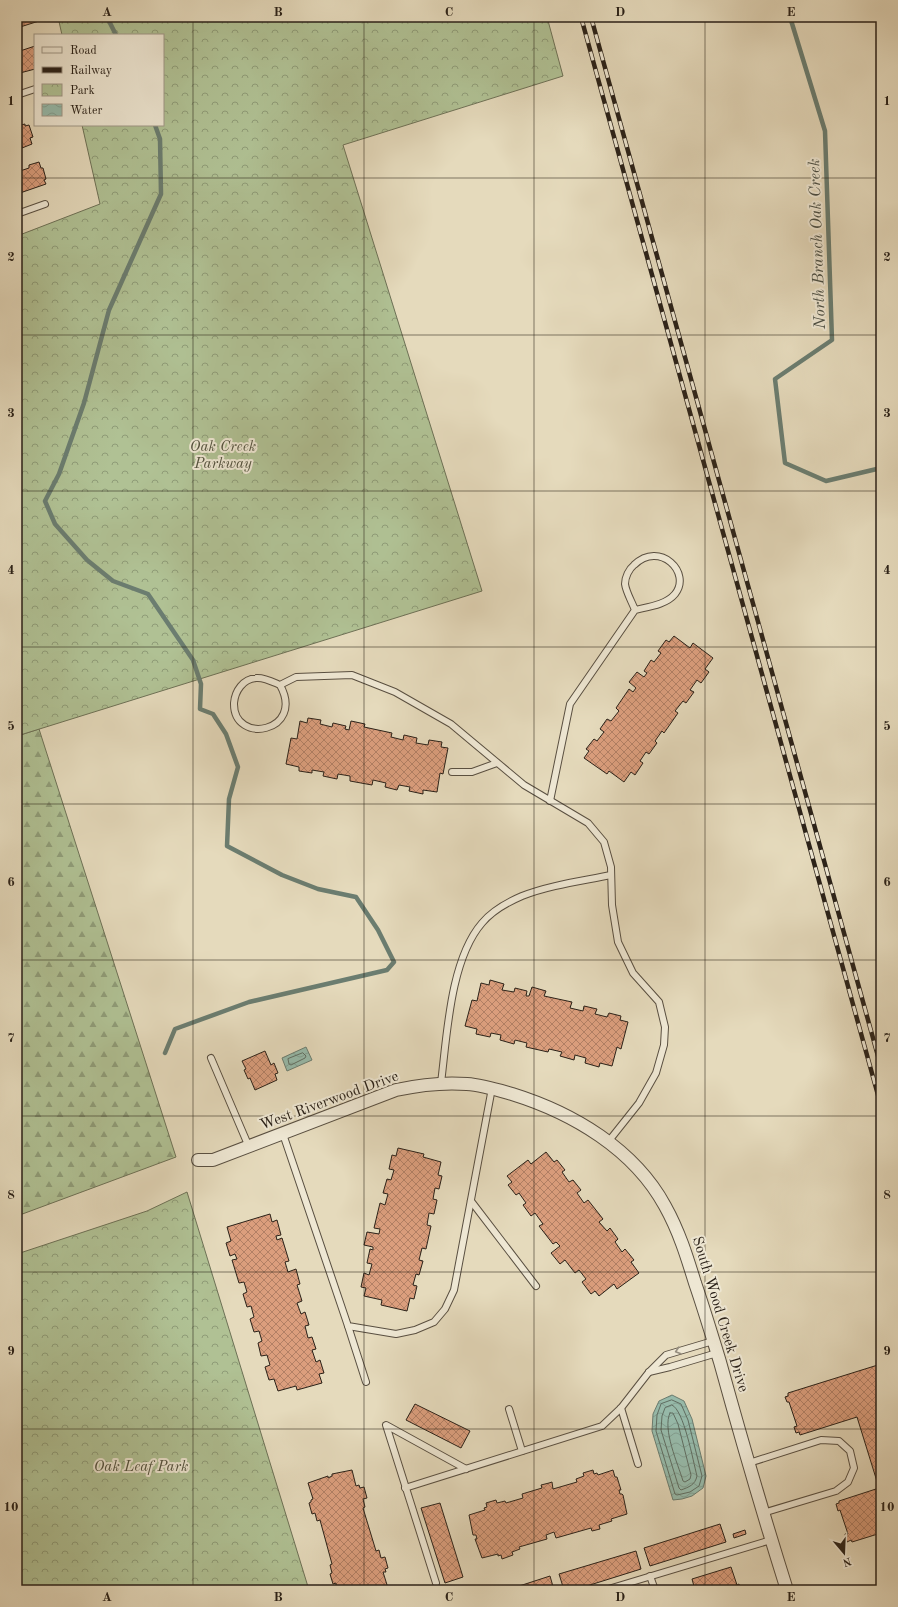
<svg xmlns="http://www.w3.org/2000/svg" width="898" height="1607" font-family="'Old Standard TT',serif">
<defs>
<pattern id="forest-firs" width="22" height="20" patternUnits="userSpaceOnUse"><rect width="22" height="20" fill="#b0c194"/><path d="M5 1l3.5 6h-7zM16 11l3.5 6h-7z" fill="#8f9c78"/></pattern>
<pattern id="park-crowns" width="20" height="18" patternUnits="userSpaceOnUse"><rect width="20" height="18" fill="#b0c194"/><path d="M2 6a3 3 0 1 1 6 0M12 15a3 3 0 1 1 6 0" fill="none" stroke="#8f9c78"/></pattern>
<pattern id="water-waves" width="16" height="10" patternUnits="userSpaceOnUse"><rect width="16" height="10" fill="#97bbab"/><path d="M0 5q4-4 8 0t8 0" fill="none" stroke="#82a092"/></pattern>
<pattern id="building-cross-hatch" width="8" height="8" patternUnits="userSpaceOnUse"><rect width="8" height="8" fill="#db9e7d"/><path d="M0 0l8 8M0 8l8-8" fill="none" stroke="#b28065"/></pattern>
</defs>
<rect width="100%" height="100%" fill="#e5dabc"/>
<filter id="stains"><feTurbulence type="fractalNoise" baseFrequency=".005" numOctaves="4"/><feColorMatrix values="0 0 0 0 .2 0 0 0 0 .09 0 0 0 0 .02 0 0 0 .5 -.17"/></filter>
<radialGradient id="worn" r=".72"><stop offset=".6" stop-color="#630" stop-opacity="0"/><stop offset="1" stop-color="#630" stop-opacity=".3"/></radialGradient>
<path fill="url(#forest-firs)" stroke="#6d7156" d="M39 729 176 1157 17 1216V736Z"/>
<g fill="url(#park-crowns)" stroke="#6d7156">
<path d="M58 17H547L563 76 343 145 482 591 17 736V236L100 204 82 125H163V35H62Z"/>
<path d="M187 1192 309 1590H17V1254L147 1211Z"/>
</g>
<g fill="url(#water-waves)" stroke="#6b7d70">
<path d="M306 1047 312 1060 287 1071 282 1058Z"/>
<path d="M672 1395 684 1401 692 1419 706 1476 703 1488 692 1496 682 1499 673 1500 652 1431 653 1414 659 1401Z"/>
</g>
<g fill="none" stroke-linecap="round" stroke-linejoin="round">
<g stroke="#606e62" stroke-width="1">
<path d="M303 1053 306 1056 305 1058 291 1065 289 1064 288 1059Z"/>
<path d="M672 1400 681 1404 688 1420 702 1476 699 1486 690 1492 677 1495 675 1494 656 1431 657 1415 661 1404Z"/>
<path d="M672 1405C684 1410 693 1461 697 1476 695 1485 689 1487 681 1490L679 1488 661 1430 662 1416 665 1408Z"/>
<path d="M670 1413H673L678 1424 691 1475 690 1479 685 1482 683 1481C678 1464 662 1429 670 1413Z"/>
</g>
<g stroke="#6b7d70" stroke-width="4.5">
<path d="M107 17 116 35"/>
<path d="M790 17 825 131 832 340 775 379 785 463 826 481 881 468"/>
<path d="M155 125 160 139 161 194 109 310 84 403 59 474 45 501 55 524 87 560 113 581 148 594 193 660 201 684 200 709 213 714 226 734 238 767 229 799 227 846 282 875 318 889 356 897 378 930 394 962 387 970 249 1002 175 1029 165 1053"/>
</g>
</g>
<g fill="url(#building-cross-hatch)" stroke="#2a2118">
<path d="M17 17H38L39 21 17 28Z"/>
<path d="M17 40 20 51 35 46V69L20 73 19 71 17 72Z"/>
<path d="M25 124V126L29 125 33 137 30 138 32 144 22 148V146L17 147V126Z"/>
<path d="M39 162 41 168H43L46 179 44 180 46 184 17 194V172L29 168V165Z"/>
<path d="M674 636 690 648 693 643 713 658 705 669 709 672 701 683 697 680 690 690 694 692 686 703 683 701 675 711 678 713 664 733 662 731 655 741 657 743 649 754 646 752 640 761 643 763 635 775 631 772 624 782 609 771 607 774 584 758 589 751 586 749 594 739 597 741 604 732 600 729 607 719 611 721 619 711 616 708 629 689 633 692 636 688 629 682 637 672 644 677 647 673 644 671 651 660 654 662 661 653 658 651 666 640 669 642Z"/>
<path d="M308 718 321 720 320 724 332 727 333 723 346 726 345 729 349 730 351 721 365 724 364 727 392 733 391 737 403 740 404 735 417 738 416 743 428 745 429 740 442 742 441 747 448 748 443 774 440 773 437 792 423 790V794L409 791 410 787 399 785 397 790 385 787 386 783 373 780 372 785 350 781V776L338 774 337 779 323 776 324 772 312 770V773L299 771V767L286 764 291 738 297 739 300 721 307 723Z"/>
<path d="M490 980 504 984 502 990 514 992 515 988 527 991 526 996H529L532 987 546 991 544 996 572 1002 570 1008 583 1011 584 1006 597 1009 595 1014 607 1017 609 1013 621 1016 620 1020 628 1022 621 1049 617 1047 612 1066 600 1063 599 1067 585 1063 586 1058 575 1055 574 1060 560 1056 562 1052 549 1049 548 1052 526 1047 527 1043 515 1040 514 1044 500 1040 501 1035 491 1033 490 1037 476 1034 477 1029 465 1026 472 1000 477 1001 481 983 489 985Z"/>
<path d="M265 1051 271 1065 274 1063 278 1073 275 1074 277 1080 255 1090 250 1078 248 1079 244 1070 246 1069 242 1061Z"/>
<path d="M398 1148 424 1154 423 1157 441 1162 438 1175 442 1176 439 1189 435 1188 433 1199 437 1200 434 1214 429 1213 427 1225 431 1226 426 1249 422 1248 419 1260 423 1261 419 1275 416 1274 413 1285 417 1286 414 1299 410 1298 407 1311 381 1305 382 1300 364 1296 366 1288 361 1287 364 1273 369 1275 372 1264 367 1263 370 1249 373 1250V1247L364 1245 367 1232 379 1234 380 1229 374 1228 380 1203 385 1205 388 1194 383 1193 387 1179 391 1180 394 1170 389 1169 392 1155 396 1156Z"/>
<path d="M546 1152 554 1162 557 1160 565 1170 562 1172 569 1182 573 1180 581 1190 577 1193 584 1203 588 1200 603 1219 599 1222 607 1231 610 1228 618 1239 615 1242 622 1252 625 1249 634 1260 631 1262 639 1273 617 1289 614 1284 599 1296 595 1291 591 1294 582 1282 586 1279 579 1270 575 1273 565 1260 560 1264 551 1253 560 1246 556 1242 553 1244 539 1226 543 1224 535 1213 531 1216 523 1205 526 1203 519 1193 516 1195 508 1185 512 1182 507 1176 528 1160 531 1164Z"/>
<path d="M270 1214 272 1222 277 1220 281 1235 276 1236 277 1240 282 1238 289 1261 285 1262 288 1272 296 1269 300 1284 297 1285 302 1301 297 1303 301 1314 305 1312 309 1325 305 1326 308 1338 312 1337 316 1349 312 1350 316 1362 320 1360 324 1373 319 1374 322 1383 297 1390 296 1386 278 1391 274 1379 269 1380 265 1367 270 1365 267 1355 261 1356 258 1343 262 1341 259 1331 254 1332 250 1319 254 1317 251 1306 247 1307 243 1294 247 1292 244 1282 239 1283 232 1260 237 1259 235 1254 230 1256 226 1243 231 1241 227 1227Z"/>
<path d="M881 1364V1533L852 1542 851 1540 847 1542 845 1534H848L840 1510 838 1511 836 1504 839 1503V1501L879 1488 857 1417 800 1435 799 1432 796 1433 794 1427 797 1426 789 1402H787L785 1397 788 1396V1393Z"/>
<path d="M415 1404 470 1431 461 1448 406 1420Z"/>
<path d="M352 1470 356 1486 359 1485 360 1488 364 1487 367 1498 363 1499 365 1507 363 1508 376 1551 379 1550 381 1558 385 1557 388 1568 385 1569 386 1572H383L388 1588 381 1590H341L340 1586 336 1587V1583L333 1584 330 1574 332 1573 330 1565 332 1564 320 1520 317 1521 315 1513 312 1514 309 1503 311 1502V1500L313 1499 308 1483 328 1476V1478L332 1476V1474Z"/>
<path d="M593 1470 594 1474 597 1473 598 1475 613 1470 615 1477H617L621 1490H619L620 1494H622L623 1495 627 1514 611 1519 612 1521 599 1525 600 1529 592 1531 591 1528 556 1538 554 1532 546 1535 547 1539 519 1547 520 1549 512 1552 513 1555 502 1559 501 1555 498 1556V1554L482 1558 475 1539H477L476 1535H473L469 1515 485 1510 484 1508 487 1507 486 1503 496 1500 497 1503 505 1501 506 1503 523 1498 522 1494 542 1488 541 1485 549 1483 552 1482 553 1489 577 1482 576 1479 584 1476 583 1473Z"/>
<path d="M440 1503 463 1577 445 1583 421 1508Z"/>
<path d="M720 1524 726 1542 650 1566 644 1548Z"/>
<path d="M745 1530 746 1534 734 1538 733 1534Z"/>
<path d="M636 1551 641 1569 574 1590H564L559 1574Z"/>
<path d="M731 1567 737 1585 739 1584 741 1590H695L692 1579Z"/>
<path d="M550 1576 554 1590H506L510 1589Z"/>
</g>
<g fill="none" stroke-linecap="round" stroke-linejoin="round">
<defs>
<g id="lane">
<path d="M17 95 35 89"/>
<path d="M17 214 45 204"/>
<path d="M280 685C306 732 233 746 234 703 235 691 243 679 256 678 264 677 273 682 280 685L296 677 352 675 395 692 451 724 524 785 588 823 604 842 611 867 612 905 618 942 633 973 659 1002 665 1027 664 1045 656 1073 639 1103 608 1142"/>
<path d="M452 772H472L497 763"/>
<path d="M550 801 570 704 635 610C632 602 626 592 625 584 625 577 629 569 634 565 660 540 692 573 675 594 666 605 647 607 635 610"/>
<path d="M211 1058 249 1147"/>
<path d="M441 1083C447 1036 450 960 482 923 492 911 508 902 522 896 550 885 582 881 611 875"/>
<path d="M283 1134 348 1326 396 1334 415 1330 434 1322 445 1309 454 1290 492 1088"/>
<path d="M471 1201 536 1286"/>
<path d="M348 1326 366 1382"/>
<path d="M649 1372 670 1367 717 1353"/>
<path d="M621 1408 638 1464"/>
<path d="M509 1409 522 1451"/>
<path d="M749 1463 821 1440 839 1441 850 1451 854 1468 848 1482 836 1491 763 1513"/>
<path d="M405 1488 602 1426 621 1408 649 1372 666 1355 713 1341"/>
<path d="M650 1576 655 1590"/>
<path d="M436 1583 386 1425 466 1469"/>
<path d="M605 1590 771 1540"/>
</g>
<path id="street" d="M198 1160H213L396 1090C419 1085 443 1082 467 1084 482 1085 498 1090 512 1094 573 1113 634 1149 665 1206 679 1231 687 1257 695 1283 704 1309 712 1336 720 1362 741 1438 763 1514 787 1590"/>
</defs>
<use href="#lane" stroke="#594f41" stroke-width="8"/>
<use href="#street" stroke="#594f41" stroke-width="14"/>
<use href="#lane" stroke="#eee7d3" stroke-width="6"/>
<use href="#street" stroke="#eee7d3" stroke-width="12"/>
<defs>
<g id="rail">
<path d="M581 17 881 1106"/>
<path d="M591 17 881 1067"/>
</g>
</defs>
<use href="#rail" stroke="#2a2118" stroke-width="4.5"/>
<use href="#rail" stroke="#eee7d3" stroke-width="3" stroke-dasharray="9" stroke-linecap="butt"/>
</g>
<defs><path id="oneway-chevron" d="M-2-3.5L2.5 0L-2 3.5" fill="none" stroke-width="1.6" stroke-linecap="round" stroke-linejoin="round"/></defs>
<use stroke="#968e7f" href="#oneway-chevron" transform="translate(678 1351) rotate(163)"/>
<path fill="none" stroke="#2a2118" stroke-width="1" stroke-opacity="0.55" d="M193 17V1590M364 17V1590M534 17V1590M705 17V1590M17 178H881M17 335H881M17 491H881M17 647H881M17 804H881M17 960H881M17 1116H881M17 1272H881M17 1429H881"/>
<g text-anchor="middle" stroke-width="4" stroke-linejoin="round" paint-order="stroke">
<g font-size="15" font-style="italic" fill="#52513d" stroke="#eee7d3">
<text x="223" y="451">Oak Creek<tspan x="223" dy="17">Parkway</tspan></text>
<text x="141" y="1471">Oak Leaf Park</text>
</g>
<g font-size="15" fill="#2a2118" stroke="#eee7d3">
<text transform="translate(329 1100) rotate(-20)" y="5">West Riverwood Drive</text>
<text transform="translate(721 1314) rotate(73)" y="5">South Wood Creek Drive</text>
</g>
<g font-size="16" font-style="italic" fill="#4b4f44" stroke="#eee7d3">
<text transform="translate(816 244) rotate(-92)" y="6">North Branch Oak Creek</text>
</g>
</g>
<rect width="898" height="1607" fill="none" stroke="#e5dabc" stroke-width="44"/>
<rect x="34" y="34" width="130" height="92" fill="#eee7d3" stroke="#a09888"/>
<rect x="42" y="47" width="20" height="6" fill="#eee7d3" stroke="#a09888"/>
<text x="70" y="54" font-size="12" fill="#2a2118">Road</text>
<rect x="42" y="67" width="20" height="6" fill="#2a2118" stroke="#a09888"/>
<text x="70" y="74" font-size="12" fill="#2a2118">Railway</text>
<rect x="42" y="84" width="20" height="12" fill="url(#park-crowns)" stroke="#a09888"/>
<text x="70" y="94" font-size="12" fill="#2a2118">Park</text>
<rect x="42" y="104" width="20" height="12" fill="url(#water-waves)" stroke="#a09888"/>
<text x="70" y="114" font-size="12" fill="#2a2118">Water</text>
<g transform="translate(844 1553) rotate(161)" stroke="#eee7d3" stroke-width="3" paint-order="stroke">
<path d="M0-3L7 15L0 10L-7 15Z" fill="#2a2118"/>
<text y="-6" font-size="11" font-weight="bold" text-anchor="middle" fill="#2a2118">N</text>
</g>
<rect x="22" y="22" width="854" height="1563" fill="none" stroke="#2a2118" stroke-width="1.5"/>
<g font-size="13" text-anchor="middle" font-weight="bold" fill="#2a2118">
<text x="107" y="16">A</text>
<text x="278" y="16">B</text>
<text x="449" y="16">C</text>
<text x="620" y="16">D</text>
<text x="791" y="16">E</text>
<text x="11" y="105">1</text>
<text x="887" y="105">1</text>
<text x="11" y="261">2</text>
<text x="887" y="261">2</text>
<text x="11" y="417">3</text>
<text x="887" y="417">3</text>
<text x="11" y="574">4</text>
<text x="887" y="574">4</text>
<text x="11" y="730">5</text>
<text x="887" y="730">5</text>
<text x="11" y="886">6</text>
<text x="887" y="886">6</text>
<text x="11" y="1042">7</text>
<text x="887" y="1042">7</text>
<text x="11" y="1199">8</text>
<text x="887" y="1199">8</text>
<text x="11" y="1355">9</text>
<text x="887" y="1355">9</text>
<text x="11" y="1511">10</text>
<text x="887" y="1511">10</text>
<text x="107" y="1601">A</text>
<text x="278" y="1601">B</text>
<text x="449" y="1601">C</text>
<text x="620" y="1601">D</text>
<text x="791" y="1601">E</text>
</g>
<rect width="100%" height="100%" filter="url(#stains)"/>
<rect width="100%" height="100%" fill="url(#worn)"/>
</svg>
